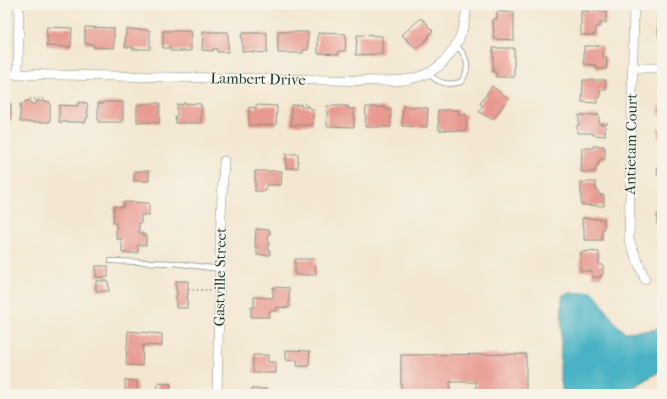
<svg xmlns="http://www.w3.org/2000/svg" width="667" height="399" font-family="'IM FELL French Canon',serif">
<rect width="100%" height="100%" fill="#f7f3e8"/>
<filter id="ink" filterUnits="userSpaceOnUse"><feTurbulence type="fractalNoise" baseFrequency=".025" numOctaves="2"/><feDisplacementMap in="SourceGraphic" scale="8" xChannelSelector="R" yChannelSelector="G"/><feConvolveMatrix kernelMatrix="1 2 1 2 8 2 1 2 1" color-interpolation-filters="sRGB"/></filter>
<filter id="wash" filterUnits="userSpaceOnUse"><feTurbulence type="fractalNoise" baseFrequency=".012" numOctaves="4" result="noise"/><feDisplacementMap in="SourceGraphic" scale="16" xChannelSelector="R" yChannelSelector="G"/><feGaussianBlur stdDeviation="0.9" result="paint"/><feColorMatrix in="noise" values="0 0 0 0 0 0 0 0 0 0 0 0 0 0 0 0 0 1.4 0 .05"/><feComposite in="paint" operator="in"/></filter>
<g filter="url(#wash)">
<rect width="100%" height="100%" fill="#f3e7d1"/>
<path fill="#48b3c5" stroke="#34787c" d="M591 292 595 294 616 324 625 332 652 330 662 327V370L623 394H563L560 374 562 299 563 295 568 293Z"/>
<g id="blocks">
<g fill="#e89990">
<path d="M581 11 606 12V23H600L599 27H596L595 35H581Z"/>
<path d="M497 12H514V40L494 39 493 19H497Z"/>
<path d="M658 15 662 16V36H658Z"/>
<path d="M421 18 428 24 427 25 433 31 428 36 429 37 416 49 402 35Z"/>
<path d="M47 27 72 28 71 47 47 46V35H46Z"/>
<path d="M85 27 114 28V48L93 47V44H85Z"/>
<path d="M126 29 150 30V49H132L133 47H125Z"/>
<path d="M163 31H191L192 38H191V51H170V48H163Z"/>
<path d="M203 32H228V52H217V49H213V51L202 50Z"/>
<path d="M278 32H308V50H303V53H278Z"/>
<path d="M242 33H267V53L242 51V39H241V36H242Z"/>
<path d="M318 33 346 34 345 51H339V54L318 53Z"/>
<path d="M357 35 382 36V54L356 55Z"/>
<path d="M584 46H603V58H607L606 69H596V65L584 64Z"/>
<path d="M493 48H514V77H496V72H493Z"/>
<path d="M583 80H606V90H600V98H597V103L582 102Z"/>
<path d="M492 86 508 98 493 120 479 112 483 106 480 104Z"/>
<path d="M25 101H30L31 104H36V101L50 102V122H20V104H25Z"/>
<path d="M78 102 87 103 88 118H86V122H59V105L78 106Z"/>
<path d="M104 102H123V122H98V103H104Z"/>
<path d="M5 103 11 104V120H5Z"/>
<path d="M150 103H160L159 123 137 122V105Z"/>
<path d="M183 103 201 104V123H176L175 116H177V104L183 105Z"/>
<path d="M256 105 277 106 276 125H249V107L256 108Z"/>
<path d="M291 105H301V107H309V108L313 109V125H291Z"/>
<path d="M327 106H348V109H355L354 111V127L327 126Z"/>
<path d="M403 106 428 108 427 127 402 126Z"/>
<rect x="659" y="106" width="3" height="10"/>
<path d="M366 107H385V109L391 110V127H365Z"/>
<path d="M438 110H459L458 114H466V131L439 130Z"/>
<path d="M579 115H599V124H605V136L593 135V133H577V125H579Z"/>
<rect x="658" y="128" width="4" height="11"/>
<path d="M593 146H604V148H605V159H600L599 164H597V167H596V172H581L582 148H593Z"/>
<rect x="286" y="154" width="12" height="14"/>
<path d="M658 164 662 165V175H657Z"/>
<rect x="134" y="171" width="15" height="10"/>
<path d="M255 171H282L281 185H266V191H255Z"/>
<path d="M581 182H596V190H598L599 195H604V206L581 205Z"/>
<path d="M124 202 149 203V215H141V223H139V233H143V235H146V245H138V253H122V239H116V223H113L114 206 123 207Z"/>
<rect x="657" y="214" width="5" height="10"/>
<path d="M582 218 604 219V229H602V240H584V226H582Z"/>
<path d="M256 229 270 230V234H268L269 245H268V250H270V255H257V247H255Z"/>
<path d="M587 251 599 252V265H603V275H601V277H592V271H580L581 252H587Z"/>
<path d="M295 259H315L316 275H295Z"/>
<rect x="96" y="266" width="12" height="11"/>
<path d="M96 281H108L109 291H96Z"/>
<path d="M176 281H188L187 308H176V296H177V290H176Z"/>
<path d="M273 287 289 288V308L277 307V311H269V317H251V307H254V297L273 298Z"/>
<path d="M128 331 162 334V346L143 345 142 366 126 365Z"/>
<path d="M286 350 310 351 309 366H297L298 361 286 360Z"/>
<path d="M526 354V394H476V382H450V394H401V355Z"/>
<path d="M253 355H268V362H276V373H253Z"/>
<path d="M125 380 137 381V391H125Z"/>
<path d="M158 383 171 384 170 394H157Z"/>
<rect x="252" y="389" width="15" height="5"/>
</g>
</g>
</g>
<g filter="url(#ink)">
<use href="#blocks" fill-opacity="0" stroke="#899282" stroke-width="1"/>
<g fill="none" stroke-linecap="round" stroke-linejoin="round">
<defs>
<g id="lane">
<path d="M427 73C439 83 446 86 461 82 471 68 468 57 456 45"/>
<path d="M111 261 173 263 220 269"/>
</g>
<g id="street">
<path d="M634 5 629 240 645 279"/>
<path d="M632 68H662"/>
<path d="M5 74 381 81C394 81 406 81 418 77 450 67 465 36 467 5"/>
<path d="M18 75 19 5"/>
<path d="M217 394 221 215 224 161"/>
</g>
</defs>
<use href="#lane" stroke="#899282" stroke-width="6"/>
<use href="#street" stroke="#899282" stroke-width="10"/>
<g stroke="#899282" stroke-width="2" stroke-dasharray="1 3" stroke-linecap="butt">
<path d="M28 101V99H45"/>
<path d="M296 104H307V107"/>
<path d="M599 122 607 123 606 130"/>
<path d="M188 294 189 290H211"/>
</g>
<use href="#lane" stroke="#fff" stroke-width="4.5"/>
<use href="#street" stroke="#fff" stroke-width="9"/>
</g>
</g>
<g text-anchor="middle" stroke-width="3" stroke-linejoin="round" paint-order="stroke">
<g font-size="15" fill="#1f3d34" stroke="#f7f3e8">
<text transform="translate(258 79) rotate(1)" y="5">Lambert Drive</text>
<text transform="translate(631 144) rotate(-89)" y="5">Antietam Court</text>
<text transform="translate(220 277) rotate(-89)" y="5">Gastville Street</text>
</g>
</g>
<rect width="667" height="399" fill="none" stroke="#f7f3e8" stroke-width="20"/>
</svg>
